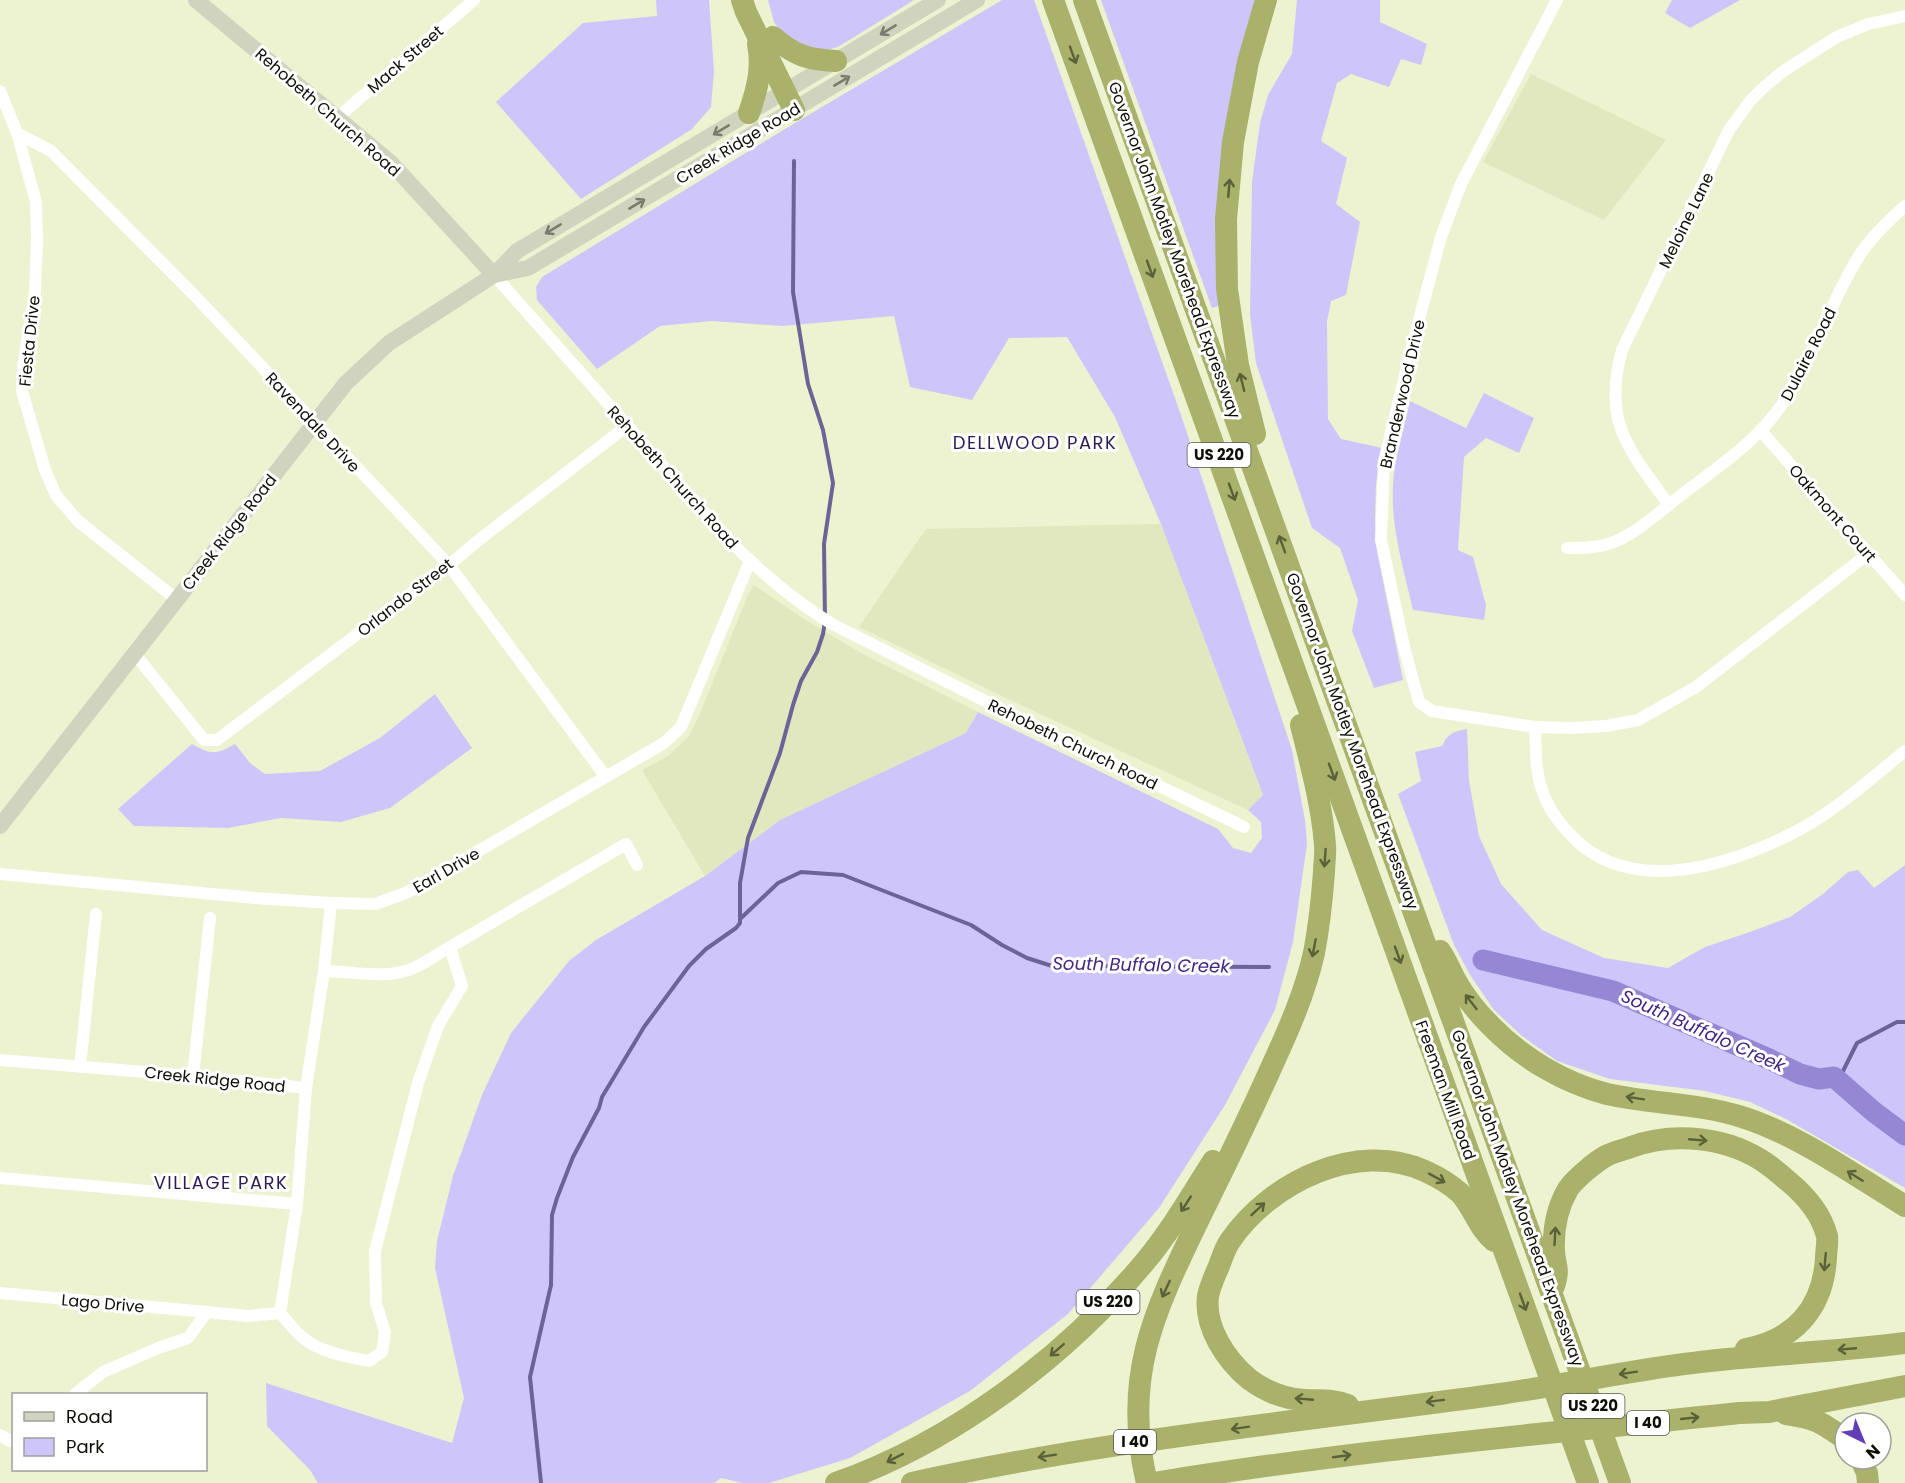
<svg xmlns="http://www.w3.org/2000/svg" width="1905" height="1483" font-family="Poppins,sans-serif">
<rect width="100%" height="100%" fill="#edf2d1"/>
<g fill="#e1e7bf">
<path d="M1531 74 1666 140 1604 220 1483 162Z"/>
<path d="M1161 524 1263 796 1248 810 1006 698 859 627 926 529Z"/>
<path d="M754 585 804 619 859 652 978 712 966 733 780 820 705 876 642 770 668 756 689 736 699 716 748 595Z"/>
</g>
<g fill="#cec6fa">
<path d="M656 0H709L714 71 711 107 692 129 581 199 496 102 583 23 657 16Z"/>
<path d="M768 0H914L838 47 822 51 803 49 781 33 774 22Z"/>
<path d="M1002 0H1034L1182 418 1292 750 1305 820 1307 844 1293 942 1275 1010 1225 1105 1159 1208 1068 1314 970 1391 850 1458 769 1483H743L721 1478 714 1483H318L310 1470 267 1426 266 1383 452 1443 464 1398 435 1268 437 1241 453 1176 482 1095 511 1033 569 961 596 940 705 876 780 820 966 733 978 712 1218 829 1233 848 1251 853 1262 838 1261 822 1248 810 1263 795 1161 524 1115 417 1067 337 1009 338 972 400 910 387 894 316 782 326 712 321 660 326 597 369 537 300 536 287 542 277 795 123Z"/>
<path d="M1101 0H1260L1222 305 1212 308Z"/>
<path d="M1297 0H1380V22L1427 44 1421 65 1401 59 1389 87 1351 74 1337 83 1321 141 1347 158 1336 204 1360 222 1346 295 1331 301 1327 322 1328 419 1341 439 1382 448 1376 484 1375 519 1378 556 1403 680 1374 688 1352 631 1358 600 1340 548 1312 528 1256 363 1250 314 1252 182 1260 123 1268 95 1292 54Z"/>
<path d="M1672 0H1740L1690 28 1665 13Z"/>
<path d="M1484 393 1534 418 1519 453 1486 438 1464 457 1458 550 1473 557 1486 605 1484 620 1413 610C1403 566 1388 519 1394 473 1397 449 1405 425 1410 401L1466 428Z"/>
<path d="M435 694 472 748 390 808 341 822 281 818 228 828 134 826 118 809 192 744C211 755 216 755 235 744L250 763 265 774 320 771 380 738Z"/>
<path d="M1467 729 1469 781 1479 836 1501 884 1542 930 1604 958 1668 968 1705 947 1750 932 1790 917 1823 894 1848 872 1858 870 1874 888 1905 865V1188L1786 1119 1750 1102 1705 1091 1610 1079 1557 1061 1522 1036 1494 1010 1470 975 1454 945 1398 794 1421 781 1415 752 1442 746C1448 733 1453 732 1467 729Z"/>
</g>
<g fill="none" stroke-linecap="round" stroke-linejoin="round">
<g stroke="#6d6397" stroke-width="4">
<path d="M740 917V883L748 838 780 753 793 705 801 681 817 652 823 634 825 621 824 544 833 483 823 430 808 384 793 292 794 161"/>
<path d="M1834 1077 1837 1076 1843 1071 1857 1043 1897 1022H1905"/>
<path d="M541 1483 530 1377 551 1285 552 1215 557 1198 573 1157 599 1108 602 1097 644 1027 689 966 706 949 736 928 740 923V919L778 883 801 872 843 875 971 925 1002 945 1027 958 1052 966 1269 967"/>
</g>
<path stroke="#9687d5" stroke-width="21" d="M1483 960 1613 991 1769 1059 1800 1074 1819 1079 1834 1077 1874 1112 1905 1135"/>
<g stroke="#fff" stroke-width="12">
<path d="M1557 0 1461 184 1441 237 1413 342 1384 462 1381 540 1405 651 1419 702 1432 711 1535 727 1572 728 1606 726 1638 720 1696 687 1868 554"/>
<path d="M0 91 17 133 51 151 195 296 449 565 606 777"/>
<path d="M337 118 474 0"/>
<path d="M17 133 36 202 37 240 35 291 23 367 22 391 45 470 56 495 78 521 176 599"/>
<path d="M494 275 727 538C759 571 793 600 832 624L1045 731 1244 827"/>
<path d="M1761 431 1905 595"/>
<path d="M1669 505C1629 450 1602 422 1622 350L1729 130 1750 101 1763 88 1782 72 1824 45 1837 37 1868 24 1905 16"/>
<path d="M1567 548C1581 548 1595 548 1608 544 1634 536 1658 513 1680 496 1715 469 1755 443 1781 406 1813 359 1829 304 1859 256 1871 237 1888 221 1905 206"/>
<path d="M134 653 204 740H217L449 565 480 539 627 426"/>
<path d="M1535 727C1536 747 1535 770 1542 790 1547 806 1557 820 1568 832 1625 897 1721 868 1787 836 1830 816 1868 781 1905 751"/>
<path d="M0 874 255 898 331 903 375 904 408 892 664 743 681 727 750 561"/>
<path d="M450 947 462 986 438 1026 418 1083 375 1251 376 1303 385 1332 382 1352 369 1361C347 1357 319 1352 302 1337 294 1330 287 1321 280 1313L297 1204 306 1088 324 971C352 971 381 979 409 970 423 965 437 954 450 947Z"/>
<path d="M450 947 626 844 637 865"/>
<path d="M324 971 331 903"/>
<path d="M0 1060 193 1076 306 1088"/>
<path d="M80 1067 96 914"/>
<path d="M193 1076 210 918"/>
<path d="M0 1178 297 1204"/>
<path d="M0 1293 207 1312"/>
<path d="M75 1394 103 1372 158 1348 188 1338 207 1312 247 1316 280 1313"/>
<path d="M0 1435 10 1441H14"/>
</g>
<g stroke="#d0d3be" stroke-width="16">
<path d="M196 0 391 163 494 275"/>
<path d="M494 275 528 268 977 0"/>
<path d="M0 826 346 383 389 343 494 275 517 251 938 0"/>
</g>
<g stroke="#a9b16a" stroke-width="22">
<path d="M742 0 746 12 794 110"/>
<path d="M1053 0 1588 1483"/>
<path d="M1084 0 1620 1483"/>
<path d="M773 37C794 55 808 60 836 61"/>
<path d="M749 113C757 90 763 68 758 44"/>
<path d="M1255 434 1238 365 1227 289 1226 219 1233 142 1248 62 1266 0"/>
<path d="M1440 951C1446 959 1450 970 1455 979 1464 996 1477 1012 1491 1026 1522 1058 1564 1083 1607 1094 1652 1104 1698 1103 1742 1117 1799 1135 1854 1175 1905 1206"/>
<path d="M1554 1286C1560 1267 1555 1268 1554 1251 1553 1230 1557 1208 1568 1189 1575 1179 1595 1162 1606 1156 1613 1152 1623 1150 1631 1147 1674 1131 1729 1137 1767 1164 1774 1169 1781 1175 1788 1181 1805 1195 1821 1213 1827 1236 1828 1242 1826 1252 1826 1258 1823 1308 1795 1340 1746 1349"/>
<path d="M1348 1405C1334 1399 1319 1401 1304 1400 1284 1399 1265 1391 1249 1379 1226 1360 1204 1327 1208 1296 1210 1286 1215 1275 1219 1266 1222 1258 1225 1248 1230 1241 1270 1182 1357 1140 1425 1171 1438 1177 1450 1184 1460 1193 1474 1208 1478 1228 1494 1241"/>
<path d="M1786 1414C1815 1418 1821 1422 1845 1439"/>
<path d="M1861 1459 1867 1473 1868 1483"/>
<path d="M836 1483C953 1442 1065 1357 1144 1263 1170 1232 1191 1196 1213 1161"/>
<path d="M912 1483C1106 1440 1303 1421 1500 1394 1562 1385 1623 1372 1684 1364 1757 1354 1832 1353 1905 1343"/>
<path d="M1147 1483C1122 1379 1153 1314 1197 1223 1222 1172 1248 1120 1271 1068 1288 1031 1305 993 1314 953 1319 927 1322 899 1324 872 1324 863 1326 854 1325 845 1322 805 1311 765 1301 725"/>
<path d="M1154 1483C1347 1451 1543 1434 1739 1413L1769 1412 1905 1386"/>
</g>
</g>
<defs><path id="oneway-shaft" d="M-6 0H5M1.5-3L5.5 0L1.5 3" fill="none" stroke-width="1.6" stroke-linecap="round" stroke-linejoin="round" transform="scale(1.5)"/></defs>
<g stroke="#797b6b">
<use href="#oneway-shaft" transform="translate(888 30) rotate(149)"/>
<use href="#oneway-shaft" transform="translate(842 81) rotate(-31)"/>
<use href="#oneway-shaft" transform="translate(721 130) rotate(149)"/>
<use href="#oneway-shaft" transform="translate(637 204) rotate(-31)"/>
<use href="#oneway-shaft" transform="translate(553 229) rotate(149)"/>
</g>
<g stroke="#5c6038">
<use href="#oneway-shaft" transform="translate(1073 55) rotate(70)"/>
<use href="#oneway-shaft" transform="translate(1229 188) rotate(-85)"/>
<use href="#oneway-shaft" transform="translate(1150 269) rotate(70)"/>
<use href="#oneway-shaft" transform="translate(1242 382) rotate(-104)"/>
<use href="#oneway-shaft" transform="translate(1232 492) rotate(70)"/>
<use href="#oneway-shaft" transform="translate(1282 544) rotate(-110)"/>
<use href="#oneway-shaft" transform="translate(1332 772) rotate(70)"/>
<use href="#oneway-shaft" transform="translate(1325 858) rotate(94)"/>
<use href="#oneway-shaft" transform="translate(1314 948) rotate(101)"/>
<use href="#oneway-shaft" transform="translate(1398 955) rotate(70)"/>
<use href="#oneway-shaft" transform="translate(1471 1002) rotate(-128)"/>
<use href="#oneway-shaft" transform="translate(1635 1098) rotate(-171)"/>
<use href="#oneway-shaft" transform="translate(1698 1140) rotate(5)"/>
<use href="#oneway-shaft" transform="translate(1855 1176) rotate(-148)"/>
<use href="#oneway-shaft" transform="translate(1437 1178) rotate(29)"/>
<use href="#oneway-shaft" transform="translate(1186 1204) rotate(123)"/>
<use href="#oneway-shaft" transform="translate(1258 1209) rotate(-43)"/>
<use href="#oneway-shaft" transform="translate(1555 1236) rotate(-87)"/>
<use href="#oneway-shaft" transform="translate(1825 1262) rotate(95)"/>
<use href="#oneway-shaft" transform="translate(1166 1289) rotate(115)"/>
<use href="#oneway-shaft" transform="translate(1523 1302) rotate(70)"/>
<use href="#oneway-shaft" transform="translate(1847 1349) rotate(175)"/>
<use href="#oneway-shaft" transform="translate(1057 1350) rotate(139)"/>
<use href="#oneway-shaft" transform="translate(1628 1373) rotate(171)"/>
<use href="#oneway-shaft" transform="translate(1304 1399) rotate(-175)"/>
<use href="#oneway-shaft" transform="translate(1435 1401) rotate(173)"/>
<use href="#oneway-shaft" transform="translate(1690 1418) rotate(-6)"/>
<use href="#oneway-shaft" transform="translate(1240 1428) rotate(171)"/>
<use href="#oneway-shaft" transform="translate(1047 1456) rotate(171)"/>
<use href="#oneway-shaft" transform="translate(1342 1456) rotate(-8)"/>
<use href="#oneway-shaft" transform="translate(895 1458) rotate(153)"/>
</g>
<g text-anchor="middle" stroke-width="6" stroke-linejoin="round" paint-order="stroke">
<g fill="#fff" stroke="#565750" stroke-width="1.5">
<rect x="1187.5" y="443" width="63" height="24" rx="4.5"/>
<rect x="1076.5" y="1290" width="63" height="24" rx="4.5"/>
<rect x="1561.5" y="1394" width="63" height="24" rx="4.5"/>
<rect x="1627" y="1411" width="42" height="24" rx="4.5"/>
<rect x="1114" y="1430" width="42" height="24" rx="4.5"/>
</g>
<g font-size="15" font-weight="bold" fill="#0e0f05">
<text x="1219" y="460">US 220</text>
<text x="1108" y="1307">US 220</text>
<text x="1593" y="1411">US 220</text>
<text x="1648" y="1428">I 40</text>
<text x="1135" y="1447">I 40</text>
</g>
<g font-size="16" fill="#0e0f05" stroke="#fff">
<text transform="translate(405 59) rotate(-41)" y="6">Mack Street</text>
<text transform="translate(328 112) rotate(41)" y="6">Rehobeth Church Road</text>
<text transform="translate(738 143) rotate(-31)" y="6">Creek Ridge Road</text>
<text transform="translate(1686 220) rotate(-64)" y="6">Meloine Lane</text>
<text transform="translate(1175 250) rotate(70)" y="6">Governor John Motley Morehead Expressway</text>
<text transform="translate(29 341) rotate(-84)" y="6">Fiesta Drive</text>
<text transform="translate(1808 354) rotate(-63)" y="6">Dulaire Road</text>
<text transform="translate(1402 394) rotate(-77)" y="6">Branderwood Drive</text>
<text transform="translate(313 422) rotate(47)" y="6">Ravendale Drive</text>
<text transform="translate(673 477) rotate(48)" y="6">Rehobeth Church Road</text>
<text transform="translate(1833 513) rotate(49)" y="6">Oakmont Court</text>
<text transform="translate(229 532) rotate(-52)" y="6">Creek Ridge Road</text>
<text transform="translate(405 597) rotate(-38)" y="6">Orlando Street</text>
<text transform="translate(1353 741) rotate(70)" y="6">Governor John Motley Morehead Expressway</text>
<text transform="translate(1073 744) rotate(26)" y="6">Rehobeth Church Road</text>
<text transform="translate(446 870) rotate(-30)" y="6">Earl Drive</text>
<text transform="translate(215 1079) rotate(6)" y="6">Creek Ridge Road</text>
<text transform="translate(1446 1090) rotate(70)" y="6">Freeman Mill Road</text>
<text transform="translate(1518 1198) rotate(70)" y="6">Governor John Motley Morehead Expressway</text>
<text transform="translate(103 1303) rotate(5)" y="6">Lago Drive</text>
</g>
<g font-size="18" letter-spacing="1.5" fill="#2c1b55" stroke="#fff">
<text x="1035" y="449">DELLWOOD PARK</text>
<text x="221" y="1189">VILLAGE PARK</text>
</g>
<g font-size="18" font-style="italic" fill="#432783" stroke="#fff">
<text transform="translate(1141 965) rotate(1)" y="6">South Buffalo Creek</text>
<text transform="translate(1703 1031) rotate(24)" y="6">South Buffalo Creek</text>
</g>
</g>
<rect x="12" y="1393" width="195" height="78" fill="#ffffff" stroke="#9f9f9b" stroke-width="1.5"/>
<rect x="24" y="1412" width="30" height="9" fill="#d0d3be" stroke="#9f9f9b" stroke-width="1.5"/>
<text x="66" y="1423" font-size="18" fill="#0e0f05">Road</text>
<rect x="24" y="1438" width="30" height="18" fill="#cec6fa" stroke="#9f9f9b" stroke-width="1.5"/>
<text x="66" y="1453" font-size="18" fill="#0e0f05">Park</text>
<g transform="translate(1863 1441) rotate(137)"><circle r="28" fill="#ffffff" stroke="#9f9f9b" stroke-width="1.5"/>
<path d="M0-4.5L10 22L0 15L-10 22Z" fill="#623eb6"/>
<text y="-9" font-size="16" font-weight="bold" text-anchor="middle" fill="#0e0f05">N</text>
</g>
</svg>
